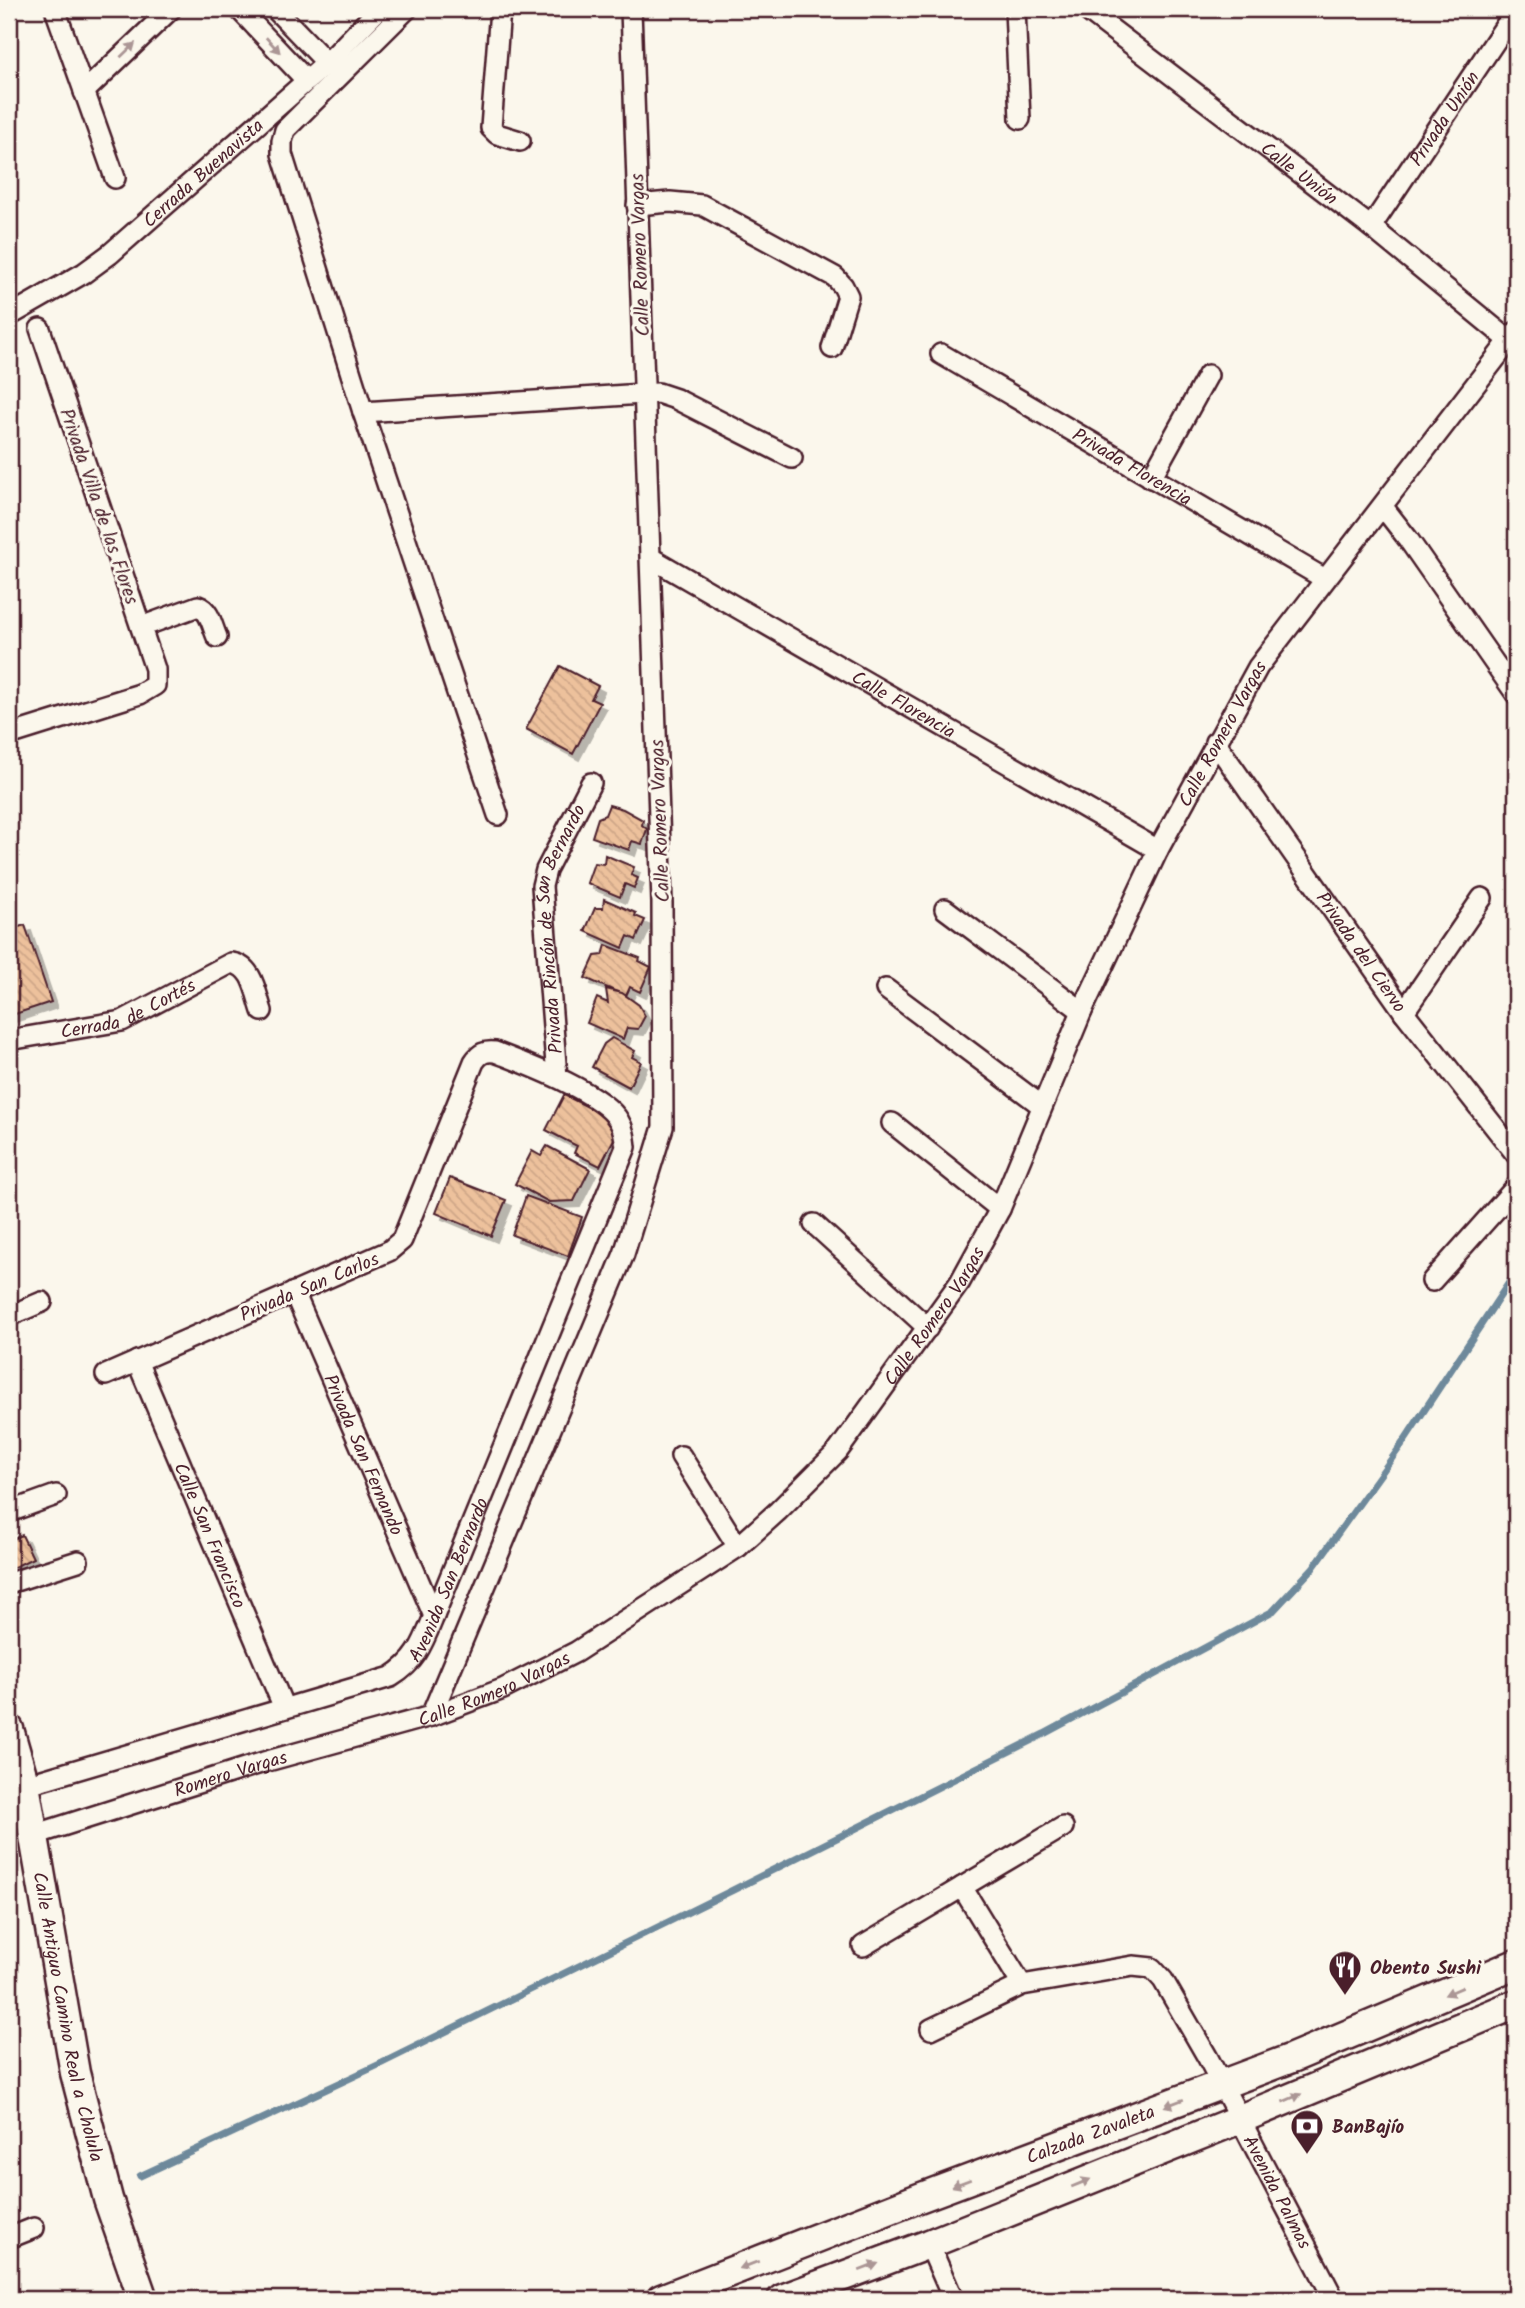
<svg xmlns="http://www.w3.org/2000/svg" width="1525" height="2308" font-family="Kalam,sans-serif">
<defs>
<pattern id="building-back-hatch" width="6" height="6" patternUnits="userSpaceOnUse" patternTransform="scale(1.75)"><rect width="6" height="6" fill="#edc19c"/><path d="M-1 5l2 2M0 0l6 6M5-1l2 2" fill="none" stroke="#cda587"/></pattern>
<filter id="shadow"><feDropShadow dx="6" dy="6" stdDeviation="0" flood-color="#0004"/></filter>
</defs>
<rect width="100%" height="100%" fill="#fbf7ec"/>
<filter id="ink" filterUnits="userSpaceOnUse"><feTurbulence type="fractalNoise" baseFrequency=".0143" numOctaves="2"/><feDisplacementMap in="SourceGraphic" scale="14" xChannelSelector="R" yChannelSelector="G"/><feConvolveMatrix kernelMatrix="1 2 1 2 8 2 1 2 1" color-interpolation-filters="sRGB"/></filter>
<g filter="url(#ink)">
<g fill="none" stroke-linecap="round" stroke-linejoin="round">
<path stroke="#6e899b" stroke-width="7" d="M140 2176 376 2066 733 1890 1044 1734 1273 1611 1313 1568 1400 1447 1516 1272"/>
</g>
<g fill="url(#building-back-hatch)" stroke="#4a1f2b" stroke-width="2" filter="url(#shadow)">
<path d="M560 666 598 686 591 699 600 703 573 754 526 729Z"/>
<path d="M609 805 623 809 643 820 642 825 647 829 642 844 632 841 629 850 592 837 598 818 605 815Z"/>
<path d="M605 855 634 867 631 875 638 878 634 888 625 884 620 897 587 883 594 863 604 864Z"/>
<path d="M604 899 636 913 635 916 645 920 636 940 628 936 623 948 585 931 595 908H603Z"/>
<path d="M25 925 51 1002 9 1016V930Z"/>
<path d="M606 945 640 958 639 961 651 967 640 992 630 987 626 996 585 978 595 956 603 955Z"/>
<path d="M606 989 622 993 639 1005 645 1016 638 1029 627 1028 623 1039 587 1023 597 998 608 1003Z"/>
<path d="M612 1038 635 1051 632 1057 641 1062 629 1087 592 1067 604 1044Z"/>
<path d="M564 1095 614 1120 618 1131 600 1166 574 1153 577 1146 546 1130Z"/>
<path d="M547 1146 590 1169 574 1201 549 1202 515 1184 532 1151 541 1156Z"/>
<path d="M450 1178 506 1200 491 1236 436 1213Z"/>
<path d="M526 1196 582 1217 568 1256 512 1235Z"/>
<path d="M22 1535 33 1558 10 1569 9 1541Z"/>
</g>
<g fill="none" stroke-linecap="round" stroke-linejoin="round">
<defs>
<g id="street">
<path d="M55 9 115 178"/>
<path d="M239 9 307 81"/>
<path d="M275 9 327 63"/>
<path d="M407 9 285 130 282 141V154L363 412 498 815"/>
<path d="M500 9 491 128 497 134 520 141"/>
<path d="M1015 9 1020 119"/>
<path id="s1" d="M1085 9 1371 227 1516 346"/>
<path d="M84 92 171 9"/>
<path d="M637 205 670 202 702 205 835 277 843 286 848 296 832 348"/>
<path id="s2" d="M1371 227 1516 10"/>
<path id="s3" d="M9 316 84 273 110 254 327 63 379 9"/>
<path id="s4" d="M941 354 1325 579"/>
<path d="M363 412 658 393 676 399 792 458"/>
<path d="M1151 478 1208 375"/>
<path d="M1383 507 1408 539 1516 694"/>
<path id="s5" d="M651 558 1158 850"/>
<path d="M141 627 198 606C210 610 212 626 217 637"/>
<path d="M9 735 140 694 155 685V669L40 329"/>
<path id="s6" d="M1215 742 1404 1012 1516 1154"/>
<path d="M945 909 1082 1011"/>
<path d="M886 989 1042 1106"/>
<path d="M1404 1012 1482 898"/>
<path id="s7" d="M9 1040 122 1021 231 963C253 965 256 994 262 1011"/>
<path id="s8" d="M557 1077 542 886 546 870 591 783"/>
<path d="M892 1123 1000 1209"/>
<path d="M814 1224 928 1328"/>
<path d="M1432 1281 1516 1187"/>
<path id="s9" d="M294 1292 434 1616"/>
<path d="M9 1316 42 1302"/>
<path id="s10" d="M137 1361 284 1708"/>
<path d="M681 1456 738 1547"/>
<path d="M9 1512 56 1495"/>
<path d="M9 1583 78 1561"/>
<path d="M431 1716 624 1254 663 1127 662 903 631 9"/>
<path id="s11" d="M25 1785 391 1677C417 1661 423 1643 434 1616L626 1147C625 1138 624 1129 619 1121 604 1093 526 1064 495 1052 485 1051 480 1053 474 1062L402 1240 389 1251 106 1375"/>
<path id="s12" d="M34 1835 264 1762 431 1716 503 1689 576 1652 738 1547 778 1511 838 1451 960 1282 1000 1209 1082 1011 1158 850 1258 667 1516 332"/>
<path d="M962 1887 1022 1985"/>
<path d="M863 1946 1063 1827"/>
<path id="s13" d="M931 2029 1022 1985 1133 1966 1152 1968 1163 1980 1208 2058 1334 2299"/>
<path d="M9 2238 34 2228"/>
<path d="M929 2244 953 2299"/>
</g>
<g id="secondary">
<path id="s14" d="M9 1729 25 1785 75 2073 108 2199 143 2299"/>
<path id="s15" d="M661 2299 919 2198 1292 2058 1516 1964"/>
<path d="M782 2299 929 2244 1240 2119 1516 2004"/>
</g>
</defs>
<use href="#street" stroke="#4a1f2b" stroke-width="24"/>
<use href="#secondary" stroke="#4a1f2b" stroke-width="33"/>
<use href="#street" stroke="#fbf7ec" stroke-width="19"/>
<use href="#secondary" stroke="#fbf7ec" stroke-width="28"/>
</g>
<defs><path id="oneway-solid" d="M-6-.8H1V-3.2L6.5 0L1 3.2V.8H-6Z" transform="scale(1.75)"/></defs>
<g fill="#ab9695">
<use href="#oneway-solid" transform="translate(273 45) rotate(47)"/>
<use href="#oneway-solid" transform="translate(128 50) rotate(-44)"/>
<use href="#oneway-solid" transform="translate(1454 1991) rotate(157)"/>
<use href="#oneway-solid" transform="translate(1292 2098) rotate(-23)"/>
<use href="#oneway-solid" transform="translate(1174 2103) rotate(159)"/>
<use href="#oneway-solid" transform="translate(961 2183) rotate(159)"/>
<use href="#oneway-solid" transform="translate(1081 2183) rotate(-22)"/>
<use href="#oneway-solid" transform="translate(749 2265) rotate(159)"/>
<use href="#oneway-solid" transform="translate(869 2267) rotate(-21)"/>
</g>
</g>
<defs>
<symbol id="restaurant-pin" viewBox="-11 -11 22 30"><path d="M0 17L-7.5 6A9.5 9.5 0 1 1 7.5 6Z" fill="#4a1f2b" stroke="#fbf7ec"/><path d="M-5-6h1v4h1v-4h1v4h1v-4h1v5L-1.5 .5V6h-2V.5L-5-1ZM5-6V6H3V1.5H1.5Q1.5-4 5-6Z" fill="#fff"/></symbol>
<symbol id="bank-pin" viewBox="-11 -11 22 30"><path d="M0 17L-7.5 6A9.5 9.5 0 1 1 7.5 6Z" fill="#4a1f2b" stroke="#fbf7ec"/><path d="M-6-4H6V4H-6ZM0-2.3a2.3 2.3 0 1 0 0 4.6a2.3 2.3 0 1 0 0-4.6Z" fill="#fff"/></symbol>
</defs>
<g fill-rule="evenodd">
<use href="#restaurant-pin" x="1326" y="1948" width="38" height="52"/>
<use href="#bank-pin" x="1288" y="2107" width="38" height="52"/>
</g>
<g text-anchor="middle" stroke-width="6" stroke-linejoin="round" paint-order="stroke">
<g font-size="19" fill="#4a1f2b" stroke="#fbf7ec">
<text dy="7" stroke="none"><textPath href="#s2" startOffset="131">Privada Unión</textPath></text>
<text dy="7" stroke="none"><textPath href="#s1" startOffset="270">Calle Unión</textPath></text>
<text dy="7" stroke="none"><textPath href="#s3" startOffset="242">Cerrada Buenavista</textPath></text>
<text transform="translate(639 255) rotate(-92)" y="7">Calle Romero Vargas</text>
<text dy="7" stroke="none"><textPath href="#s4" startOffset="222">Privada Florencia</textPath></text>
<text transform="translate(100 506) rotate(71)" y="7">Privada Villa de las Flores</text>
<text dy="7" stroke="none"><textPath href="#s5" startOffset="292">Calle Florencia</textPath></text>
<text dy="7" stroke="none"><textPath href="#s12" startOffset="1722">Calle Romero Vargas</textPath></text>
<text transform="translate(659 821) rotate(-92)" y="7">Calle Romero Vargas</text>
<text dy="7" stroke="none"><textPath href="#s8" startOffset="152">Privada Rincón de San Bernardo</textPath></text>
<text dy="7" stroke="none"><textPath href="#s6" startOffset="256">Privada del Ciervo</textPath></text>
<text dy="7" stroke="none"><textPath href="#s7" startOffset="124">Cerrada de Cortés</textPath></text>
<text transform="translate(309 1286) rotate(-23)" y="7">Privada San Carlos</text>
<text dy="7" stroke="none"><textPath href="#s12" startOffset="1071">Calle Romero Vargas</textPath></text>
<text dy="7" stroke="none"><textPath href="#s9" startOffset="177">Privada San Fernando</textPath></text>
<text dy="7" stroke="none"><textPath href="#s10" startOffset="189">Calle San Francisco</textPath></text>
<text dy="7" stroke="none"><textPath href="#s11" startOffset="497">Avenida San Bernardo</textPath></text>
<text dy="7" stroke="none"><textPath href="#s12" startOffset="483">Calle Romero Vargas</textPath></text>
<text dy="7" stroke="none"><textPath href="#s12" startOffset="206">Romero Vargas</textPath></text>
<text dy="7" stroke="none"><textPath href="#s14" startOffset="294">Calle Antiguo Camino Real a Cholula</textPath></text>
<text dy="7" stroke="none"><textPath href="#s15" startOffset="460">Calzada Zavaleta</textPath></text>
<text dy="7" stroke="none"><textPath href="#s13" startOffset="490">Avenida Palmas</textPath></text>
</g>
<g font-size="19" font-weight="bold" fill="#4a1f2b" stroke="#fbf7ec" text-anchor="start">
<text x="1370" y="1974">Obento Sushi</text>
<text x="1332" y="2133">BanBajío</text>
</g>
</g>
<rect width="1525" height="2308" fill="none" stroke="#fbf7ec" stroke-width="35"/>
<rect x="18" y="18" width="1490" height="2273" fill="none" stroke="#4a1f2b" stroke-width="2.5" filter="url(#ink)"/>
</svg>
